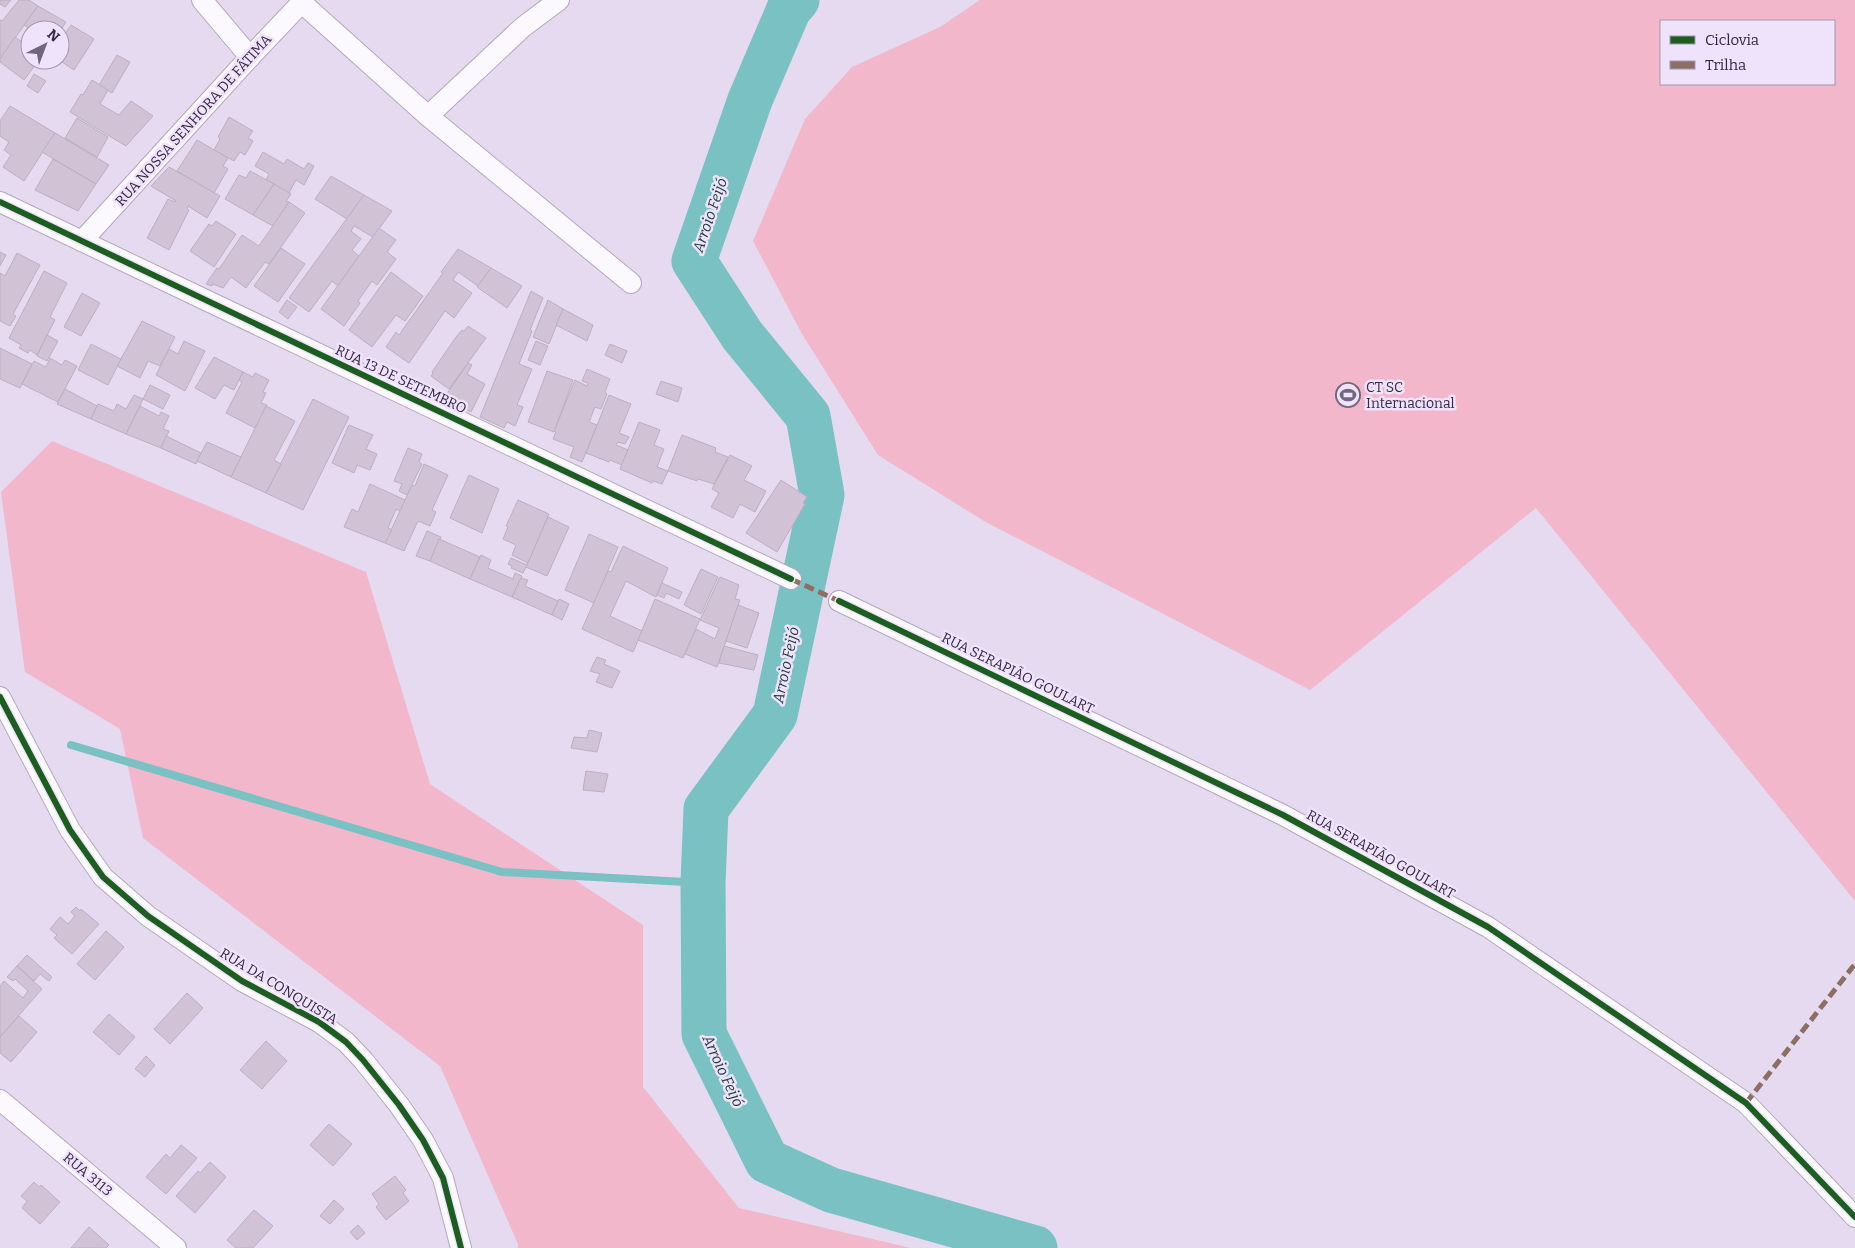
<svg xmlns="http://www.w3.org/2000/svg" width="1855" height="1248" font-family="Bitter,serif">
<rect width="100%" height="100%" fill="#e5daf0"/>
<g fill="#f2b7cb" fill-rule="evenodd">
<path d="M980 0H1855V901L1536 508 1310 690 984 521 878 455 802 334 753 241 805 119 852 67 940 27ZM1661 21H1834V84H1661Z"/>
<path d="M52 441 366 572 430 784 643 925V1087L739 1208 911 1248H518V1244L440 1066 143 838 120 729 25 672 1 492Z"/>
</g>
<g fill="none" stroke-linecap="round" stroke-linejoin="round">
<path stroke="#79c1c2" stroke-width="8" d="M71 745 502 872 703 883"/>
<path stroke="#79c1c2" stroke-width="45" d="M797 0 789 9 750 100 694 261 742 335 808 416 822 495 775 715 706 809 703 883 704 1034 767 1161 831 1190 1035 1248"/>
</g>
<g fill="#d1c2d6" stroke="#bdafc2">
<path d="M0 0H11L5 7 0 4Z"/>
<path d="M19 0H29L38 6 0 59V20L2 21Z"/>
<path d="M38 6 66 22 60 31 32 30 24 25Z"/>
<path d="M71 25 94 39 74 70 59 60H60V41Z"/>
<path d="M15 37 30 48V60H39L24 80 0 62V59Z"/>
<path d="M117 55 130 62 112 93 99 85Z"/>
<path d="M34 74 46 81 38 93 27 86Z"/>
<path d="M92 80 108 90 100 104 119 115 131 101 153 116 126 146 70 112 81 94 83 95Z"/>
<path d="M10 106 55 133 24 181 3 167 11 155 4 150 9 142 0 136V121Z"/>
<path d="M229 117 253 131 248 138 253 141 245 155 240 152 234 161 214 150 220 139 218 137Z"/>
<path d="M77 118 108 137 97 157 65 138Z"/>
<path d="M55 133 109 165 96 184 42 152Z"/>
<path d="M197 140 228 158 223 166 228 169 214 193 177 171Z"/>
<path d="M263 152 284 164 287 159 304 169 308 163 314 166 304 185 296 180 289 193 266 180 269 174 255 166Z"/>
<path d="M53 159 96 184 78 211 35 190Z"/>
<path d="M169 167 220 196 207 218 188 206 187 209 189 210 169 250 147 238 168 199 175 202 176 201 151 186Z"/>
<path d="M250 171 274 184 253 215 225 199 239 175 246 178Z"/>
<path d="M331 176 364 195 347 219 315 199Z"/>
<path d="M274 184 291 194 286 201 289 202 273 226 253 215Z"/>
<path d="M364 195 392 211 373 237 354 226 351 231 361 239 352 250 359 256 338 286 332 281 309 312 289 298Z"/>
<path d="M289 202 305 213 269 264 265 262 246 288 231 277 223 288 213 284 212 286 206 284 217 268 219 269 242 235 259 246Z"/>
<path d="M216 221 236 234 214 267 190 251 209 224 212 226Z"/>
<path d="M379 228 396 240 387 252 396 259 377 285 372 281 358 301 360 303 344 326 321 309Z"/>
<path d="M281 248 305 264 278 302 254 286Z"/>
<path d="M458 249 491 268 478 286 458 272 453 280 472 293 454 318 445 311 409 363 386 347 396 332 399 335 443 273 441 272Z"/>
<path d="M0 252 6 255 0 266Z"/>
<path d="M17 253 40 265 13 314 16 316 10 326 0 321V273L5 276Z"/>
<path d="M491 268 522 286 507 308 477 287Z"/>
<path d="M44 271 67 283 50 317 55 320 37 355 30 350 28 353 19 348 21 345 9 338Z"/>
<path d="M391 272 423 296 405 321 396 315 372 347 349 330Z"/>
<path d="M531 291 543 298 530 330 532 331 519 364 532 369 517 405 523 407 515 426 507 422 504 428 480 417Z"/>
<path d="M82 293 100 303 81 336 64 327Z"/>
<path d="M287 300 297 307 288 319 279 312Z"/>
<path d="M548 300 563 309 549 344 533 337Z"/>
<path d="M563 309 593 325 587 341 556 325Z"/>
<path d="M142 321 175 337 160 366 148 361 140 378 117 366Z"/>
<path d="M468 326 486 338 449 389 431 376 433 373 432 372 456 337 462 330 464 331Z"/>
<path d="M47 335 58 341 47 361 37 356Z"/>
<path d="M184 341 205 351 185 391 156 375 169 349 178 354Z"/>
<path d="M536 341 548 346 540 365 528 360Z"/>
<path d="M91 344 121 359 108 385 78 370Z"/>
<path d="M610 344 627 351 622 363 605 355Z"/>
<path d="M0 348 32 364 20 388 0 379Z"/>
<path d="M214 357 243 372 234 390 224 385 215 399 195 388Z"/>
<path d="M50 358 62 365 65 360 77 366 58 402 22 384 34 361 46 367Z"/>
<path d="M468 363 472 365 467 374 485 384 471 412 444 398Z"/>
<path d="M587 369 610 379 605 392 607 394 601 409 595 407 589 422 597 425 582 462 570 457 574 447 553 439 556 432 554 431 575 380 587 386 588 383 582 381Z"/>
<path d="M547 371 573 380 554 432 528 422Z"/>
<path d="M243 372 253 377 255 373 269 380 263 392 266 393 261 403 267 405 255 428 226 413 242 382 239 380Z"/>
<path d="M661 381 682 388 678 402 656 394Z"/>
<path d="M150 385 170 395 163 409 143 399Z"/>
<path d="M65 389 97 406 91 419 57 404Z"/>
<path d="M134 395 143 399 126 434 91 419 98 404 114 411 117 404 126 409Z"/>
<path d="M609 395 631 404 619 433 629 437 625 444 618 442 616 445 628 450 622 465 610 460 609 462 586 453Z"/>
<path d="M313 399 349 417 303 510 266 493Z"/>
<path d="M140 406 159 416 161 412 169 416 163 429 169 431 161 448 126 434Z"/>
<path d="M266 406 295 421 274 460 281 464 266 493 231 477Z"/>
<path d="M639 422 660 430 654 445 664 449 657 467 668 471 662 484 653 481 652 483 620 469Z"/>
<path d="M349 425 373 435 366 449 377 454 370 470 357 465 354 473 332 463Z"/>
<path d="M682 435 716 448 715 452 728 457 714 484 698 479 697 481 668 471Z"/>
<path d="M166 436 201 453 196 464 161 448Z"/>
<path d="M207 442 241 457 231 477 197 461Z"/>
<path d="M408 448 422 454 419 462 422 464 407 495 399 491 402 484 394 481Z"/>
<path d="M730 455 752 466 744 480 766 491 755 512 740 504 733 518 711 507 719 493 712 489Z"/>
<path d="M424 464 448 475 432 510 436 512 430 526 418 521 404 551 385 543 412 485 415 486Z"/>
<path d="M469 475 499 489 482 533 450 518Z"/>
<path d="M781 480 807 497 803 503 805 504 777 552 746 533Z"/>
<path d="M370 484 405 500 400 511 396 509 388 528 392 530 385 543 344 527 352 509 358 512Z"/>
<path d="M518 500 549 514 528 563 512 555 516 545 503 539 508 527 506 526Z"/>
<path d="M548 517 569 527 547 576 526 567Z"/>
<path d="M427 531 441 537 430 561 416 556Z"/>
<path d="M589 534 618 547 594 603 565 590Z"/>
<path d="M439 539 480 557 470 579 430 561Z"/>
<path d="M623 546 668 568 656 597 626 581 610 616 642 631 633 652 582 629 608 571 611 572Z"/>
<path d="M481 555 491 560 488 568 513 579 515 573 522 576 512 597 470 579Z"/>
<path d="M511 558 527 565 523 573 511 568 512 566 508 564Z"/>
<path d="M701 569 718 577 701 614 684 605Z"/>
<path d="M720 577 739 585 735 599 740 600 717 667 685 654 696 629 715 639 719 628 700 620Z"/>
<path d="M521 578 528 580 525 586 558 601 552 615 512 597Z"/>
<path d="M662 583 682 592 679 599 666 593 664 598 657 595Z"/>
<path d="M559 599 569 604 562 620 552 615Z"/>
<path d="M655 599 700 619 683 658 638 640Z"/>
<path d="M738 605 759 613 747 648 726 641Z"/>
<path d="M724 646 758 655 754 670 719 663Z"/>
<path d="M597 657 606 660 604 664 620 671 612 688 596 682 600 674 590 671Z"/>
<path d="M589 730 602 733 597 752 571 748 574 737 587 738Z"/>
<path d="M586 771 608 774 604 792 583 790Z"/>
<path d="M76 907 80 911 81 909 99 924 72 954 54 938 57 935 50 929 60 917 68 924 75 916 71 912Z"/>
<path d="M106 931 124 947 95 980 77 964Z"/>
<path d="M27 955 52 977 49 981 40 974 34 981 17 966Z"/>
<path d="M17 966 42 989 0 1037V986L4 981 23 998 28 991 15 979 13 981 7 977Z"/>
<path d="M187 993 203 1008 170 1044 154 1029Z"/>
<path d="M109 1014 135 1037 119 1055 93 1032Z"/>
<path d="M19 1016 37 1032 11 1062 0 1053V1037Z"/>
<path d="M266 1041 287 1061 262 1089 240 1070Z"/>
<path d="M146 1056 155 1065 145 1077 135 1069Z"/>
<path d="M329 1124 352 1144 333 1166 310 1145Z"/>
<path d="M181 1145 197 1158 166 1194 146 1177 166 1154 170 1158Z"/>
<path d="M210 1162 226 1177 195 1213 176 1196 198 1171 200 1173Z"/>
<path d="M395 1176 406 1190 403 1193 409 1201 386 1220 376 1207 379 1204 372 1194Z"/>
<path d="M34 1182 39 1187 41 1185 60 1202 40 1224 22 1208 27 1201 21 1196Z"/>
<path d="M334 1200 344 1209 330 1224 320 1216Z"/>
<path d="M254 1210 273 1226 253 1248H236L227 1240Z"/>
<path d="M358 1225 365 1233 357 1240 350 1232Z"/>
<path d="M89 1227 109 1245 106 1248H71Z"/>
</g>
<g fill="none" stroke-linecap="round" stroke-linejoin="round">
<defs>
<g id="minor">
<path d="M202 0 250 57"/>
<path d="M301 2 428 116 631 283"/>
<path d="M428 116 523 27 559 0"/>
<path d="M0 202 791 579"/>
<path d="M82 241 250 57 304 0"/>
<path d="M839 601 1283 815 1488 927 1746 1103 1855 1217"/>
<path d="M0 697 70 830 103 877 148 916 242 981 319 1022 346 1042 363 1060 399 1105 423 1140 443 1178 461 1248"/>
<path d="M0 1100 176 1248"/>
</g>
</defs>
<use href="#minor" stroke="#b2a8bc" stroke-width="22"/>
<use href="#minor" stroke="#fbf9fd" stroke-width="20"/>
<g stroke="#8d6e63" stroke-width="5" stroke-dasharray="10 5" stroke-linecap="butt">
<path d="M791 579 839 601"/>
<path d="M1746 1103 1855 964"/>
</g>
<defs>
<g id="cycleway">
<path d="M0 202 791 579"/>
<path d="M839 601 1283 815 1488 927 1746 1103 1855 1217"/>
<path d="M0 697 70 830 103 877 148 916 242 981 319 1022 346 1042 363 1060 399 1105 423 1140 443 1178 461 1248"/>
</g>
</defs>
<use href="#cycleway" stroke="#efe2fb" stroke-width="9"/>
<use href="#cycleway" stroke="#1b5e20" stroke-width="6"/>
</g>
<defs>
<symbol id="stadium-ring" viewBox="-11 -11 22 22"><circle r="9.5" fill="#efe2fb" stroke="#72667e" stroke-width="1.5"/><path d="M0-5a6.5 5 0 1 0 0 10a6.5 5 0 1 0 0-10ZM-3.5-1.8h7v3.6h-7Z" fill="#72667e"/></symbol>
</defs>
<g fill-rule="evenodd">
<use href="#stadium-ring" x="1334" y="381" width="28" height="28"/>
</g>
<g text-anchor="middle" stroke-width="5" stroke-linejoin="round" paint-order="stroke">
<g font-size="14" fill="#342740" stroke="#efe2fb">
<text transform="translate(193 120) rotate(-48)" y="5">RUA NOSSA SENHORA DE FÁTIMA</text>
<text transform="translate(401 379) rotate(25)" y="5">RUA 13 DE SETEMBRO</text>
<text transform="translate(1018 673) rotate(26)" y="5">RUA SERAPIÃO GOULART</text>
<text transform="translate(1381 854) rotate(29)" y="5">RUA SERAPIÃO GOULART</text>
<text transform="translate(279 986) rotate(31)" y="5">RUA DA CONQUISTA</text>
<text transform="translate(88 1174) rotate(40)" y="5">RUA 3113</text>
</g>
<g font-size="14" fill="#342740" stroke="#efe2fb" text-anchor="start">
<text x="1366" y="392">CT SC<tspan x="1366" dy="16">Internacional</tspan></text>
</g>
<g font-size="15" font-style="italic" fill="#1a3b38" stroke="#efe2fb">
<text transform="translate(710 215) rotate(-71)" y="5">Arroio Feijó</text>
<text transform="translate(786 665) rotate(-78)" y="5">Arroio Feijó</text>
<text transform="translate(723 1071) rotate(65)" y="5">Arroio Feijó</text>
</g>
</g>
<rect x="1660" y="20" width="175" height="65" fill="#efe2fb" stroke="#a497b0"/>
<rect x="1670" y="36" width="25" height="8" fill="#1b5e20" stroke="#a497b0"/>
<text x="1705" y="45" font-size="15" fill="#342740">Ciclovia</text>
<rect x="1670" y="61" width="25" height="8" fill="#8d6e63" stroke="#a497b0"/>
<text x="1705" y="70" font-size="15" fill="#342740">Trilha</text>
<g transform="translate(45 45) rotate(42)"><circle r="24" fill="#efe2fb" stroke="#a497b0"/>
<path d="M0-4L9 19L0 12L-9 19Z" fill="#72667e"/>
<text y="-8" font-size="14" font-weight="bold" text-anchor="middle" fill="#342740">N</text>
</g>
</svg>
